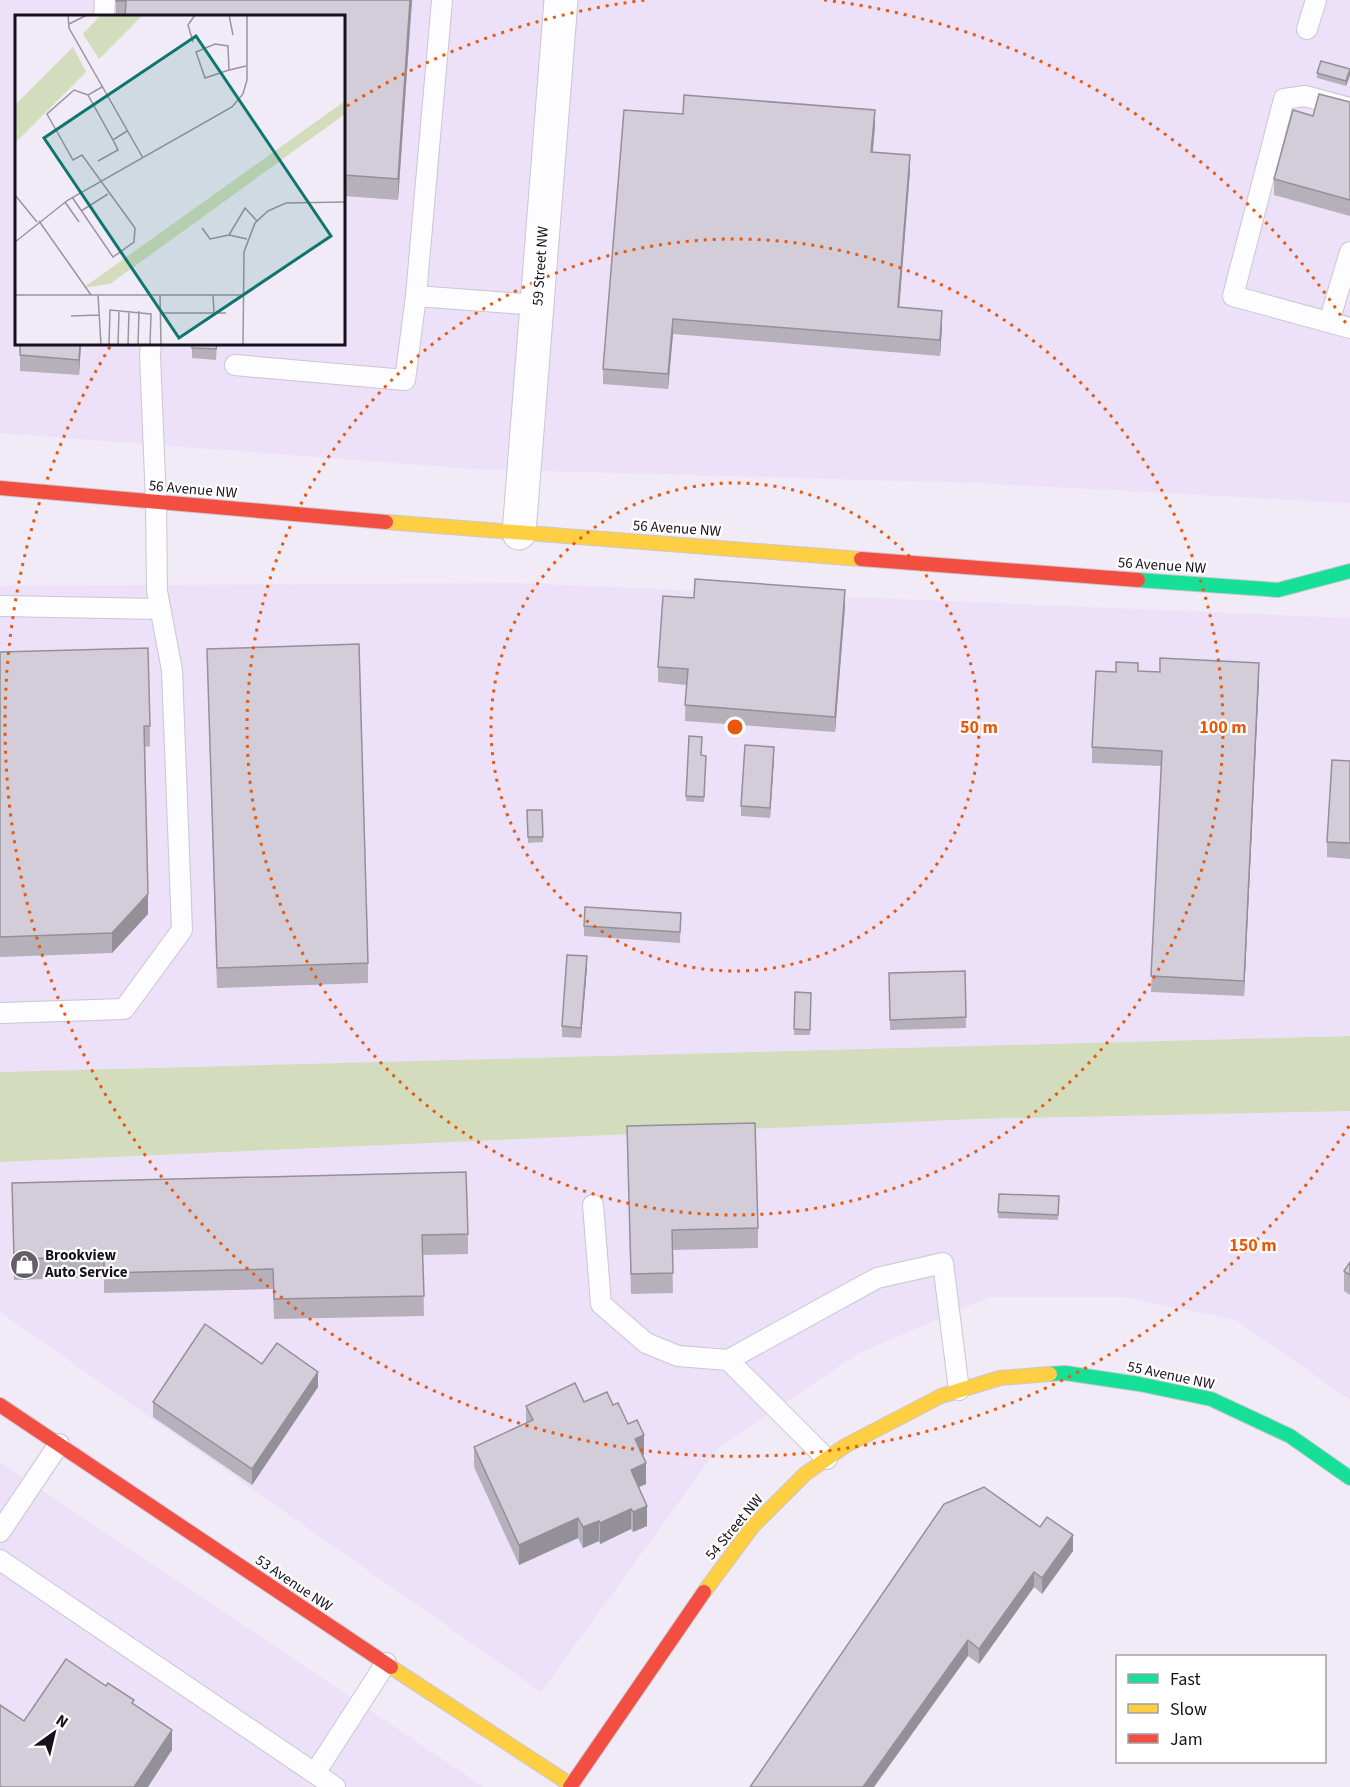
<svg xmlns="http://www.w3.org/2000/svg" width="1350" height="1787" font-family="'Source Sans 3',sans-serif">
<rect width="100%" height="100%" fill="#f1ebf7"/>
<g fill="#ece1f9" fill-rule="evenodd">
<path d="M0 0H1350V503L977 483 474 469 0 433ZM16 16H344V344H16Z"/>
<path d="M514 583 1350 618V1036L0 1072V586Z"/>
<path d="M1350 1111V1400L1236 1320 1124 1297H990L857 1354 718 1448 541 1692 0 1312V1162L976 1119Z"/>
<path d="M0 1462 484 1787H0Z"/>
</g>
<path fill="#d3ddbd" d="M1350 1036V1111L976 1119 0 1162V1072Z"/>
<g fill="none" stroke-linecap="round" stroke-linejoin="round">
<defs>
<g id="lane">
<path d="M442 0 416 296 537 305"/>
<path d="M104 16 105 0"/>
<path d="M1307 29 1316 0"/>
<path d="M1350 108 1305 96 1284 99 1233 296 1350 328"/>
<path d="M1329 322 1350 252"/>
<path d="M235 365 405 380 416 296"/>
<path d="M0 606 160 609"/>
<path d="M0 1013 124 1009 182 930 172 670 157 591 156 503 150 355 151 344"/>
<path d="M593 1205 601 1304 646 1343 678 1356 728 1360"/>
<path d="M827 1459 728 1360 877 1278 943 1263 959 1390"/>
<path d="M0 1532 59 1444"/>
<path d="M0 1560 335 1787"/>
<path d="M315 1773 386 1663"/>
</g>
<path id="street" d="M519 533 561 0"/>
<g id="fast">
<path d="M1138 580 1278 590 1350 571"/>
<path d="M1050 1374 1065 1373 1139 1384 1211 1399 1290 1436 1350 1478"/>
</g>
<g id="slow">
<path d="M386 522 861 559"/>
<path d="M704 1592 753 1526 805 1474 845 1446 941 1396 1000 1378 1050 1374"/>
<path d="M391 1667 571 1785"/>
</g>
<g id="jam">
<path d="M0 488 386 522"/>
<path d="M861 559 1138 580"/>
<path d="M0 1405 391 1667"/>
<path d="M570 1787 704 1592"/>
</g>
</defs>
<use href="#lane" stroke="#cbc6d0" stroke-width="22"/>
<use href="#street" stroke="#cbc6d0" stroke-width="35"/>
<use href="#fast" stroke="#cbc6d0" stroke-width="16"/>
<use href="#slow" stroke="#cbc6d0" stroke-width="16"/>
<use href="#jam" stroke="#cbc6d0" stroke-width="16"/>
<use href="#lane" stroke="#fdfcfe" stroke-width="20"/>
<use href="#street" stroke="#fdfcfe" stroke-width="33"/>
<use href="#fast" stroke="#16e098" stroke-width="14"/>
<use href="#slow" stroke="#ffcf43" stroke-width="14"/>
<use href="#jam" stroke="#f24e42" stroke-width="14"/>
</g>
<g fill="#b5b0ba">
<path d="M116 0H412L398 200 344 196V16H116Z"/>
<path d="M1350 65V82V75L1346 86 1317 78V73L1350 69Z"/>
<path d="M1350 102V216L1274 195V179L1313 116Z"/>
<path d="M683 114 875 126 873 152 910 171 899 308 942 327 940 356 673 334 668 389 603 384V369Z"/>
<path d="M20 344H81L79 375 20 371Z"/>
<path d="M192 344H217L216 360 192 358Z"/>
<path d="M694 598 845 606 835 732 685 721 686 685 658 682V667Z"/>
<path d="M207 649 368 963V983L217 988Z"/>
<path d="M0 652 150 726V746L145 747 148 914 112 953 0 957Z"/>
<path d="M1138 671 1259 678 1244 996 1151 992 1161 766 1092 763V747L1116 672Z"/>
<path d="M689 736 701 755 706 756 704 802 686 801Z"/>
<path d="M774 758 770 818 741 816V806Z"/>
<path d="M1350 761V859L1327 857V842Z"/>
<path d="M527 810H542L543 842 528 843Z"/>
<path d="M681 913 680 943 584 936V926Z"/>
<path d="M587 967 581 1038 562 1037V1026Z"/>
<path d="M965 971 966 1028 890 1030 889 973Z"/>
<path d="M795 992 811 993 810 1035H794Z"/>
<path d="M627 1126 758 1228V1248L672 1250 673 1293 631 1294Z"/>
<path d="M12 1183 468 1234V1254L423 1255 424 1316 274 1319 273 1289 104 1293V1277L14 1280Z"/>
<path d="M999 1194 1059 1196 1058 1220 998 1218Z"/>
<path d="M1350 1262V1295L1344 1291V1271Z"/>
<path d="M318 1387 252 1485 153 1417V1402Z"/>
<path d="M584 1402 613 1405 628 1424 644 1455H643L646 1484 638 1487 647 1526 633 1532 631 1529 600 1544 599 1541 583 1548 578 1538 519 1565 474 1467V1447L526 1424V1406Z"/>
<path d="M944 1504 1073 1551 1042 1594 1034 1587 979 1664 968 1656Z"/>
</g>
<g fill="#939097">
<path d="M410 0H412L398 200V179Z"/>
<path d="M1350 69V75L1346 86V81Z"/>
<path d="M875 110V126L871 167V152Z"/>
<path d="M910 155V171L898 323V307Z"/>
<path d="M942 311V327L940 356V340Z"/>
<path d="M673 319V334L668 389V374Z"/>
<path d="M80 344H81L79 375V360Z"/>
<path d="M845 590V606L835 732V717Z"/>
<path d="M1259 663V678L1244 996V981Z"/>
<path d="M774 747V758L770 818V808Z"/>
<path d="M148 894V914L112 953V933Z"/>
<path d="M587 956V967L581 1038V1028Z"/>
<path d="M318 1372V1387L252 1485V1469Z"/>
<path d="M644 1435V1455L635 1459V1439Z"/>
<path d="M646 1463V1484L631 1491V1470Z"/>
<path d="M647 1506V1526L633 1532V1512Z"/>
<path d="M631 1509V1529L600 1544V1523Z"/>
<path d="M578 1518V1538L519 1565V1545Z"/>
<path d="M599 1521V1541L583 1548V1527Z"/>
<path d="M1073 1535V1551L1042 1594V1578Z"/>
<path d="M1034 1572V1587L979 1664V1649Z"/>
<path d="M968 1640V1656L874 1787H863Z"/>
<path d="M172 1730V1750L148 1787H134Z"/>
</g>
<g fill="#d2cdd8" stroke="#939097" stroke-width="1.5">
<path d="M116 0H410L398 179 344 175V16H125L126 1H116Z"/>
<path d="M1321 61 1350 69 1346 81 1317 73Z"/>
<path d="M1319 94 1350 102V200L1274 179 1293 110 1313 116Z"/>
<path d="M684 95 875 110 871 152 910 155 898 307 942 311 940 340 673 319 668 374 603 369 624 110 683 114Z"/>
<path d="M20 344H80L79 360 20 355Z"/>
<path d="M192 344H217L216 349 192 348Z"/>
<path d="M695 579 845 590 835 717 685 705 688 669 658 667 663 596 694 598Z"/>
<path d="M359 644 368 963 217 968 207 649Z"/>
<path d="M148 648 150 726H144L148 894 112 933 0 937V652Z"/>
<path d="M1160 658 1259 663 1244 981 1151 976 1162 751 1092 747 1096 671 1116 672V662L1138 663V671L1160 672Z"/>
<path d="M689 736 702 737 701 755 706 756 704 797 686 796Z"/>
<path d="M745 745 774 747 770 808 741 806Z"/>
<path d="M1332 760 1350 761V843L1327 842Z"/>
<path d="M527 810H542L543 837H528Z"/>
<path d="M585 907 681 913 680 932 584 926Z"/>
<path d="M567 955 587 956 581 1028 562 1026Z"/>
<path d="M965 971 966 1017 890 1020 889 973Z"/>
<path d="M795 992 811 993 810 1030 794 1029Z"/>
<path d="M755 1123 758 1228 672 1230 673 1273 631 1274 627 1126Z"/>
<path d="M466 1172 468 1234 422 1235 424 1296 274 1299 273 1269 104 1273V1257L14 1259 12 1183Z"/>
<path d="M999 1194 1059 1196 1058 1215 998 1212Z"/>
<path d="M1350 1262V1275L1344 1271Z"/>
<path d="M205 1324 262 1364 277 1343 318 1372 252 1469 153 1402Z"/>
<path d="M575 1383 584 1402 607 1392 613 1405 618 1403 628 1424 637 1420 644 1435 635 1439 646 1463 631 1470 647 1506 633 1512 631 1509 600 1523 599 1521 583 1527 578 1518 519 1545 474 1447 533 1420 526 1406Z"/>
<path d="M984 1487 1040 1527 1047 1517 1073 1535 1042 1578 1034 1572 979 1649 968 1640 863 1787H750L944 1504Z"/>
<path d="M66 1659 106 1686 108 1683 134 1700 132 1703 172 1730 134 1787H0V1705L24 1721Z"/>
</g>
<g fill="none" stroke="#e8590c" stroke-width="3" stroke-dasharray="3 6">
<circle cx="735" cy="727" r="244"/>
<circle cx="735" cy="727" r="488"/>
<path d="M1349 1126A732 732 0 0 1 111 345M347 106A732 732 0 0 1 646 0M824 0A732 732 0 0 1 1349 328"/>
</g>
<defs>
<symbol id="shop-disc" viewBox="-11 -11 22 22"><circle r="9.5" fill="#635e68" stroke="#fff"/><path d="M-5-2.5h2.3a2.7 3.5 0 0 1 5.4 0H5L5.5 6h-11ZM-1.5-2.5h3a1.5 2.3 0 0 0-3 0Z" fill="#fff"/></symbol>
</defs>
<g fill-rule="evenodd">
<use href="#shop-disc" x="8" y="1248" width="33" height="33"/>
</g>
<g text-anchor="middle" stroke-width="4.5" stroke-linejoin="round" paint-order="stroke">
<g font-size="15" fill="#16121b" stroke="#fff">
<text transform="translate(540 266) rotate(-86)" y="5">59 Street NW</text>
<text transform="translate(193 489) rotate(5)" y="5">56 Avenue NW</text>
<text transform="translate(677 528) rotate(4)" y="5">56 Avenue NW</text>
<text transform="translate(1162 565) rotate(4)" y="5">56 Avenue NW</text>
<text transform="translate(1171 1375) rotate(12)" y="5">55 Avenue NW</text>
<text transform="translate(734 1527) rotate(-50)" y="5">54 Street NW</text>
<text transform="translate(294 1583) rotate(34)" y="5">53 Avenue NW</text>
</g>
<g font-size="15" font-weight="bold" fill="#16121b" stroke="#fff" text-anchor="start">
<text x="45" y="1260">Brookview<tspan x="45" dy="17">Auto Service</tspan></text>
</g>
</g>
<g transform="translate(15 15)">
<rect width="330" height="330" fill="#f1ebf7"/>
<path d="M86 0H128L84 44 68 19ZM58 32 71 57 0 128V90ZM330 86V99L95 269 68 273Z" fill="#d3ddbd"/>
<path fill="none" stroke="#99949f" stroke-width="1.5" d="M53 0 54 13 128 143M214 0 218 20M54 9 72 0M178 27 173 10 180 0M214 55 190 63 181 37 200 29 213 31 214 55 231 51M87 72 73 80 98 125 112 116M83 146 103 135 98 125M0 180 22 207M57 182 98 242 119 227 120 213 67 140 58 145 32 99 59 75 73 80M50 187 64 207M66 196 93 179M24 206 76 280M187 213 195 224 214 220M232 224 214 220 230 193 242 206M0 227 53 185 217 92 228 79 232 65V0M0 280H228M83 280 86 330M145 280 146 330M198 280 199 298M145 298H211M56 301 84 300M94 330 95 295 136 299 135 330M103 330 104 295M113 330 114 296M123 330 124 296M228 330 229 237 240 208 253 196 271 188 330 187"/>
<path fill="#0f766e" fill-opacity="0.15" stroke="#0f766e" stroke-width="3" d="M181 21 316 221 164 323 29 123Z"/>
<rect width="330" height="330" fill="none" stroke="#16121b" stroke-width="3"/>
</g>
<circle cx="735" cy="727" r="9" fill="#e8590c" stroke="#fff" stroke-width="3"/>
<g font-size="18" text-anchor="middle" font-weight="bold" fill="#e8590c" stroke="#fff" stroke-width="4.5" stroke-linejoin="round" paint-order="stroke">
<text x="979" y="733">50 m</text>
<text x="1223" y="733">100 m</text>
<text x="1253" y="1251">150 m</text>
</g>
<rect x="1116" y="1655" width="210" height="108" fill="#ffffff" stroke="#a2a0a4" stroke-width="1.5"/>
<rect x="1128" y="1674" width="30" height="9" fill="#16e098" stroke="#a2a0a4" stroke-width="1.5"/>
<text x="1170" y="1685" font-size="18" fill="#16121b">Fast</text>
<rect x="1128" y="1704" width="30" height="9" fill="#ffcf43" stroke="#a2a0a4" stroke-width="1.5"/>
<text x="1170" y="1715" font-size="18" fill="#16121b">Slow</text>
<rect x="1128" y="1734" width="30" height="9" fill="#f24e42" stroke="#a2a0a4" stroke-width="1.5"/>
<text x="1170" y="1745" font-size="18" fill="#16121b">Jam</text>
<g transform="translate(54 1733) rotate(34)" stroke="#ffffff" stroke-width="4.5" paint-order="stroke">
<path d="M0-4.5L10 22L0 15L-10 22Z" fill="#16121b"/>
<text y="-9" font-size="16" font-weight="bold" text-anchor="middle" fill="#16121b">N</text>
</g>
</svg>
